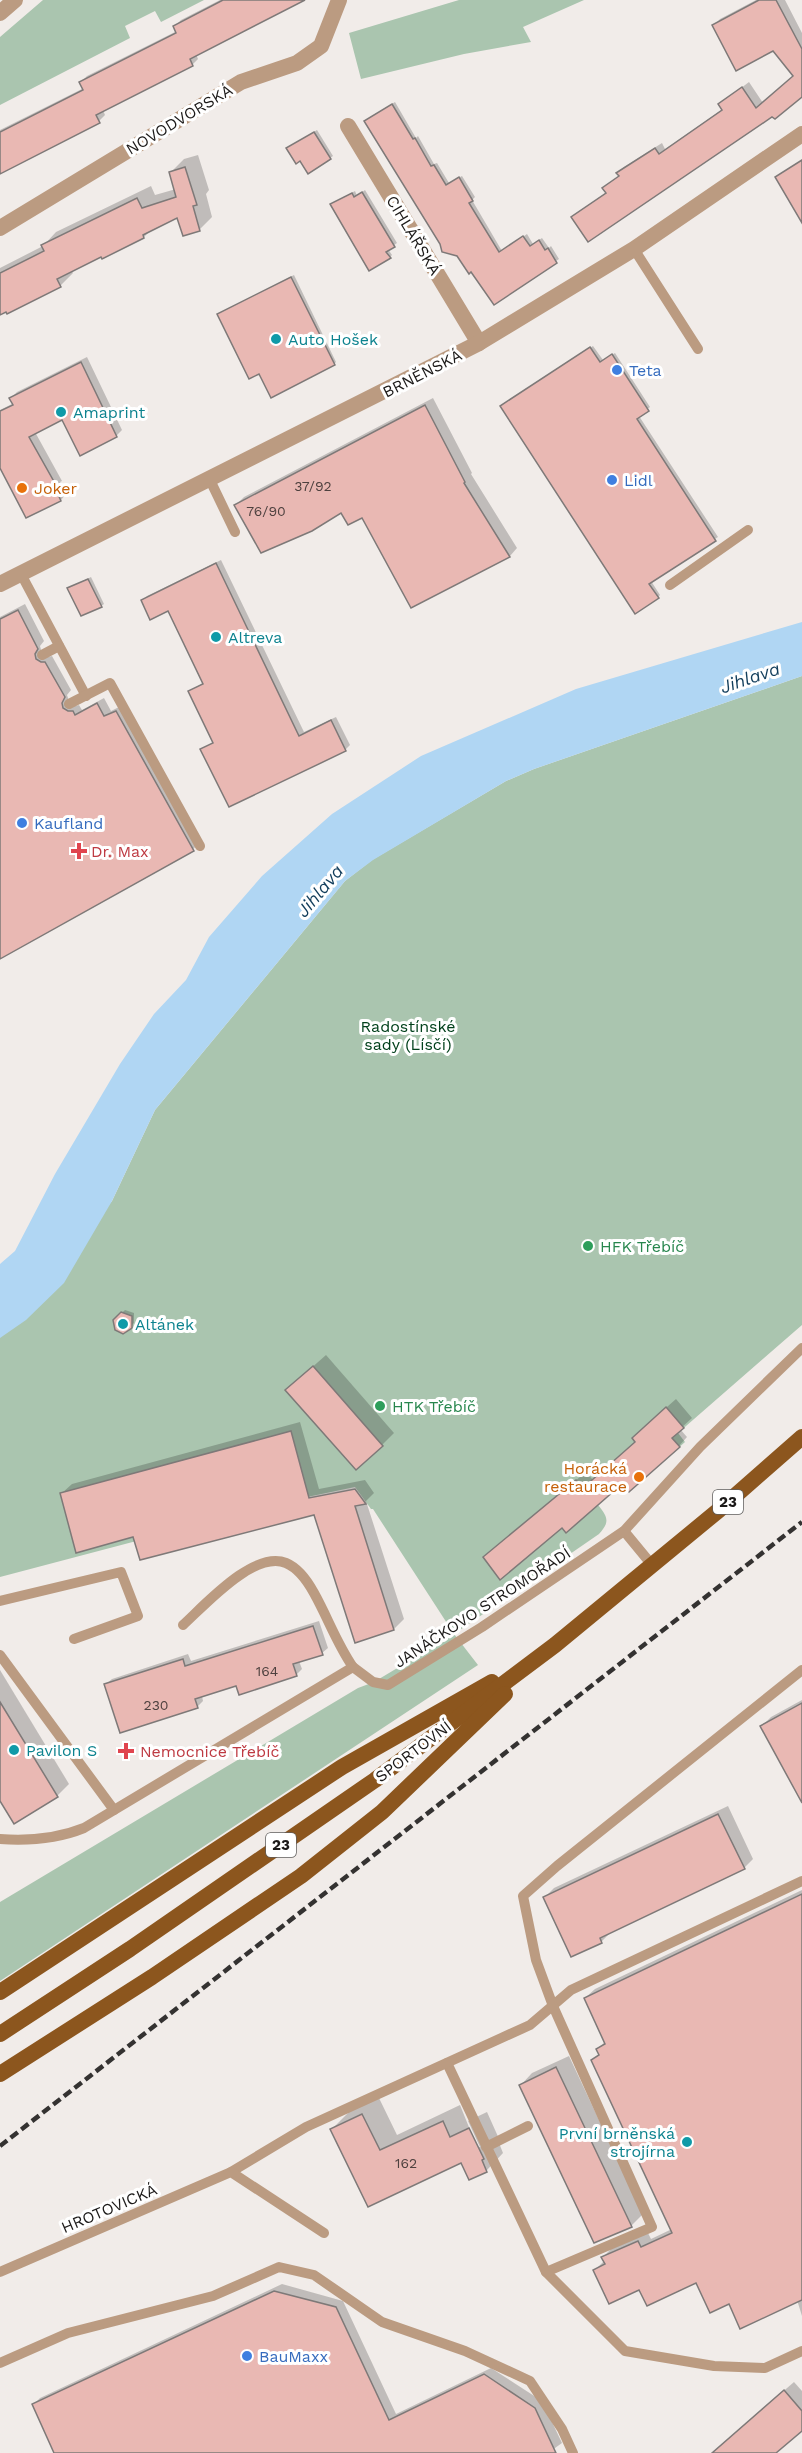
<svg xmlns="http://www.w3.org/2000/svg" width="802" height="2453" font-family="'Work Sans',sans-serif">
<rect width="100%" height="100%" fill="#f1ece9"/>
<g fill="#aac5af">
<path d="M43 0H204L161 22 155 11 125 26 130 38 0 105V37Z"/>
<path d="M459 0H584L523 27 531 42 464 54 361 79 349 33Z"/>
<path d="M802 676V1325L678 1433 685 1442 629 1492 621 1484 598 1505C608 1517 610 1522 599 1534L454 1634 478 1665 0 1981V1902L358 1688 374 1682 454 1634 373 1509H371L355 1487 288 1501 0 1577V1335L112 1201 155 1110 345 881 372 860 506 781 534 769Z"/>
</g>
<path fill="#b0d6f3" d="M802 622V676L534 769 506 781 373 860 345 881 155 1110 112 1201 64 1283 26 1320 0 1338V1264L15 1251 55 1174 120 1064 154 1014 186 980 209 937 262 876 332 814 421 756 576 689Z"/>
<g fill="#0003">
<path d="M220 0H299L196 54 198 59 192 65 103 110 105 115 99 121 0 172V130L84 88 81 82 87 76 177 31 175 26 181 20Z"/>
<path d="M756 0H785L802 33V95L772 115 573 217 607 192 604 188 620 175 618 173 624 167 662 143 665 149 723 109 720 104 749 82 763 103 794 75 774 49 714 25 720 19Z"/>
<path d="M395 102 416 138 418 136 434 164 437 163 449 183 462 176 475 197 472 200 502 251 527 234 533 244 542 238 549 248 551 246 559 259 494 303 472 270 458 255 442 244 369 118Z"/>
<path d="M317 130 333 156 330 158 291 146Z"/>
<path d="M198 155 209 190 206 194 212 217 199 230 178 215 152 229 144 237 71 270 73 273 60 286 0 315V268L43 246 56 232 151 186 155 195 176 189 171 172 184 159Z"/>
<path d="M365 190 397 243 388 249 392 255 390 257 335 202 355 191 357 196Z"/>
<path d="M294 275 336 362 334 364 259 372 218 314Z"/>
<path d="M593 346 603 360 615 353 650 407 639 416 718 537 651 581 660 595 658 597 504 404Z"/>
<path d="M87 357 122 430 117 435 81 454 63 418 35 432 62 481 60 482 66 494 61 500 27 516 0 464V410L14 403 11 398 17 392Z"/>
<path d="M433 398 472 473 471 474 517 548 510 556 412 606 363 516 341 510 236 505 244 497Z"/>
<path d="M221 560 304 732 336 717 350 745 345 750H202L214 741 190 691 204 682 169 609 143 601 147 596Z"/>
<path d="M91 577 104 604 101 606 69 588Z"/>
<path d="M25 604 44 641 40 646 42 653 48 657 52 656 71 690 67 695 69 701 75 706 79 705 82 710 104 698 111 711 123 705 200 843 193 849 0 957V617Z"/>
<path d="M125 1310 134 1313V1323L131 1326 114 1320Z"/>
<path d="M326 1355 394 1433 382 1445 300 1378Z"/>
<path d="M676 1399 692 1418 680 1429 687 1437 679 1446 622 1481 562 1526 493 1549 586 1472 593 1480 637 1441 642 1429Z"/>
<path d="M300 1422 319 1489 365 1480 374 1493 366 1501 404 1619 394 1629 356 1641 315 1514 134 1535 62 1493 72 1484Z"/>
<path d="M319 1621 328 1648 322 1653 299 1661 302 1669 296 1675 237 1684 202 1696 203 1701 197 1707 106 1684 112 1679 188 1654 191 1661Z"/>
<path d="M0 1670 69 1784 57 1796 0 1798Z"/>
<path d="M802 1700V1800L762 1726 771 1717Z"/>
<path d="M728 1806 753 1859 744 1868 610 1933 601 1942 544 1898 554 1888Z"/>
<path d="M802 1890V2316L797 2300 729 2302 697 2281 595 2270 604 2261 603 2257 612 2248 648 2233 651 2239 672 2229 593 2060 600 2054 597 2049 606 2041 585 1998 595 1989Z"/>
<path d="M569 2056 643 2214 631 2226 520 2086 532 2073Z"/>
<path d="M379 2098 397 2135 460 2105 477 2147H480L468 2121 487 2112 500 2141 499 2143 503 2153 487 2170 470 2178 462 2161 369 2205 332 2129 349 2112Z"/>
<path d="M282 2284 343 2301 396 2414 491 2368 542 2401 562 2443 548 2453H56L33 2405 40 2398Z"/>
<path d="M794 2382 802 2391V2429L774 2453H712Z"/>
</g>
<g fill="#e9b8b3" stroke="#7e7978" stroke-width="1.5">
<path d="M223 0H305L190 59 193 66 96 115 100 123 0 174V132L83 90 79 82 176 33 173 26Z"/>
<path d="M759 0H776L802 49V97L775 119 772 117 588 242 571 217 606 193 602 188 619 176 616 173 655 148 659 154 722 110 718 104 742 87 756 108 793 76 773 51 736 71 712 25Z"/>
<path d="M392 104 413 139 415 138 431 166 434 165 446 185 459 177 473 201 469 203 499 252 523 236 530 246 539 240 545 250 548 248 557 263 494 305 471 272 469 274 457 256 442 252 440 244 364 121Z"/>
<path d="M314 132 331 159 308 174 300 161 296 164 286 148Z"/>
<path d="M802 160V223L775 177Z"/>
<path d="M185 167 197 205 193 206 200 231 183 236 177 218 143 235 144 238 102 259 101 257 57 279 61 287 7 314 6 312 0 315V273L44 251 41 245 137 198 142 208 176 197 169 172Z"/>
<path d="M362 192 395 247 386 252 391 258 369 271 330 204 352 193 354 197Z"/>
<path d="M291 277 335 365 271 398 259 374 249 379 217 314Z"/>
<path d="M590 347 600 362 612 354 649 411 637 419 716 541 649 584 659 598 635 614 500 406Z"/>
<path d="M81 362 117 437 80 456 62 420 29 437 57 487 55 488 61 501 26 518 0 468V411L13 405 9 398Z"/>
<path d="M425 405 465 482 464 483 510 557 411 608 362 518 348 525 341 513 312 531 261 553 234 505Z"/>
<path d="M216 563 299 736 331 720 346 751 229 807 200 749 213 743 188 691 203 684 168 611 150 620 141 600Z"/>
<path d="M88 579 102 607 81 616 67 588Z"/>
<path d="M18 610 38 649 35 654 36 659 41 662H45L65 697 62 703 63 708 68 711H73L75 715 97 703 104 716 116 711 194 851 0 959V619Z"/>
<path d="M121 1312 132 1316V1328L123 1334 115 1330 113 1320Z"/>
<path d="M313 1366 383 1446 356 1470 285 1390Z"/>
<path d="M666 1407 684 1428 672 1438 680 1447 629 1492 622 1484 566 1533 562 1528 500 1580 483 1557 576 1480 583 1488 635 1442 632 1438Z"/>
<path d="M291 1431 309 1498 355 1489 366 1504 355 1506 394 1630 355 1643 314 1515 140 1560 133 1537 76 1553 60 1493Z"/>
<path d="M313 1626 323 1655 293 1664 297 1676 239 1695 236 1686 195 1699 198 1708 120 1733 104 1684 183 1659 185 1666Z"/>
<path d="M0 1702 58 1797 14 1824 0 1801Z"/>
<path d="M802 1703V1803L760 1726Z"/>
<path d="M718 1814 745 1869 600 1938 602 1943 571 1957 543 1897Z"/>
<path d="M802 1894V2300L740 2329 729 2304 710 2313 696 2283 647 2306 639 2290 609 2304 593 2270 605 2264 601 2257 638 2241 641 2247 672 2233 591 2060 599 2055 596 2049 605 2044 584 1998Z"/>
<path d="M556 2067 632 2227 594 2243 519 2085Z"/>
<path d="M362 2114 380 2150 443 2121 450 2137 469 2128 484 2159 482 2160 487 2172 469 2180 461 2163 368 2207 330 2129Z"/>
<path d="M274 2291 336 2307 389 2420 484 2374 535 2408 556 2453H54L32 2404Z"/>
<path d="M784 2390 802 2411V2431L776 2453H712Z"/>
</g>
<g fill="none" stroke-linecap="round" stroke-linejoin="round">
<g stroke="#bb9b81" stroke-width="10">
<path d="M634 249 698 349"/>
<path d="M210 480 235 532"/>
<path d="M21 574 86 696"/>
<path d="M670 585 748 530"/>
<path d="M42 655 59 646"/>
<path d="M69 704 110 683 200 846"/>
<path d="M624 1531 652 1565"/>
<path d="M0 1601 121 1572 138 1616 74 1639"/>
<path d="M183 1625C205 1605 254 1550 286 1563 298 1568 308 1582 314 1593 328 1618 337 1644 353 1667"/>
<path d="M0 1655 114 1810"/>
<path d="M0 1839C29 1841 57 1839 84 1828L353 1667 373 1682 388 1685 482 1627 624 1531 700 1447 802 1348"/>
<path d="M447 2063 546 2272 625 2351 714 2366 765 2368 802 2351"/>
<path d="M486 2147 528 2126"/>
<path d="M231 2172 306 2127 530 2025 571 1990 802 1881"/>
<path d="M0 2272 231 2172 324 2233"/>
<path d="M546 2272 652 2227 553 2006 536 1960 523 1896 557 1866 802 1670"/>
<path d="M0 2363 68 2333 213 2296 279 2267 314 2275 382 2322 465 2351 530 2381 562 2429 573 2453"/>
</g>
<g stroke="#bb9b81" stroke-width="16">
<path d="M0 13 15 0"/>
<path d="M348 126 479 343"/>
<path d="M0 228 241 82 297 63 321 46 339 0"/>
</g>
<path stroke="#bb9b81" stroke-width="16" d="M0 584 479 343 634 249 802 134"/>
<g stroke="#8c561e" stroke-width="16">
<path d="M0 1992 342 1767 492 1682"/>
<path d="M0 2034 130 1949 375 1780 555 1645 719 1510 802 1437"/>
<path d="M0 2074 152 1977 301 1876 382 1812 505 1694"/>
</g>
<path stroke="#343231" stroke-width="4.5" stroke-dasharray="9 4.5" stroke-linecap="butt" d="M0 2146 802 1522"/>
</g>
<g fill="#0f9aa8" stroke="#fff" stroke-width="2">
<circle cx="276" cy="339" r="6"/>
<circle cx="61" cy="412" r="6"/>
<circle cx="216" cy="637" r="6"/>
<circle cx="123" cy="1324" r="6"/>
<circle cx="14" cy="1750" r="6"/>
<circle cx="687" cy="2142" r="6"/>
</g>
<g fill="#3f7fe0" stroke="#fff" stroke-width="2">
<circle cx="617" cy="370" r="6"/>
<circle cx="612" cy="480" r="6"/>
<circle cx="22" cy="823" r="6"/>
<circle cx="247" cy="2356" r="6"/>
</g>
<g fill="#e8710a" stroke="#fff" stroke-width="2">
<circle cx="22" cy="488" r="6"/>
<circle cx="639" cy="1477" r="6"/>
</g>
<g fill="#e0444e" stroke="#fff" stroke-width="2">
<path d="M76 842h6v6h6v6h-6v6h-6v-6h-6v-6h6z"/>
<path d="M123 1742h6v6h6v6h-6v6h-6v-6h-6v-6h6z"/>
</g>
<g fill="#2e9e5b" stroke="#fff" stroke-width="2">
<circle cx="588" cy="1246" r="6"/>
<circle cx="380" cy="1406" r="6"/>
</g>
<g text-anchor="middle" stroke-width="6" stroke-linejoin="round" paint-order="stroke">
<g font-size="14" fill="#4e413f">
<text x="313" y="491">37/92</text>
<text x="266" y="516">76/90</text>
<text x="267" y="1676">164</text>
<text x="156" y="1710">230</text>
<text x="406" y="2168">162</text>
</g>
<g fill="#fff" stroke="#5f5e5d" stroke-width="1.5">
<rect x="713" y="1490" width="30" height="24" rx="4.5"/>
<rect x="266" y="1833" width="30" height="24" rx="4.5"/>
</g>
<g font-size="15" font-weight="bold" fill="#1b1918">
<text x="728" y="1507">23</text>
<text x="281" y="1850">23</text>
</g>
<g font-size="16" fill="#1b1918" stroke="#fff">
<text transform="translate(179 119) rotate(-31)" y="6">NOVODVORSKÁ</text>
<text transform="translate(414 235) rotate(59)" y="6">CIHLÁŘSKÁ</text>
<text transform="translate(422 373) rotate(-27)" y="6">BRNĚNSKÁ</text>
<text transform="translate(482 1607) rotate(-33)" y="6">JANÁČKOVO STROMOŘADÍ</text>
<text transform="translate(413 1751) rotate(-37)" y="6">SPORTOVNÍ</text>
<text transform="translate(109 2208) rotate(-23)" y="6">HROTOVICKÁ</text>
</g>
<g font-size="16" fill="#0d838f" stroke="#fff" text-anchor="start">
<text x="288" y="345">Auto Hošek</text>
<text x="73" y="418">Amaprint</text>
<text x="228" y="643">Altreva</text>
<text x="135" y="1330">Altánek</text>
<text x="26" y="1756">Pavilon S</text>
<text x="675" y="2139" text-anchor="end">První brněnská<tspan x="675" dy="18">strojírna</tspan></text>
</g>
<g font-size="16" fill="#366cbe" stroke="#fff" text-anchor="start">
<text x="629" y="376">Teta</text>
<text x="624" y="486">Lidl</text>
<text x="34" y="829">Kaufland</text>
<text x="259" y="2362">BauMaxx</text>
</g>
<g font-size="16" fill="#c56008" stroke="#fff" text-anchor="start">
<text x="34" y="494">Joker</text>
<text x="627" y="1474" text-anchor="end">Horácká<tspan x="627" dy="18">restaurace</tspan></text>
</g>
<g font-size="16" fill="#be3a42" stroke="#fff" text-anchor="start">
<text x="91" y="857">Dr. Max</text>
<text x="140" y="1757">Nemocnice Třebíč</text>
</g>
<g font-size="16" fill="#01401b" stroke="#fff">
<text x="408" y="1032">Radostínské<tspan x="408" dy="18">sady (Lísčí)</tspan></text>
</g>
<g font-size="16" fill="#27864d" stroke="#fff" text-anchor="start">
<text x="600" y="1252">HFK Třebíč</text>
<text x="392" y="1412">HTK Třebíč</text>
</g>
<g font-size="18" font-style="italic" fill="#113d5b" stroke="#fff">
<text transform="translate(750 678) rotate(-19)" y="6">Jihlava</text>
<text transform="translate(320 891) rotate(-50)" y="6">Jihlava</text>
</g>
</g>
</svg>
